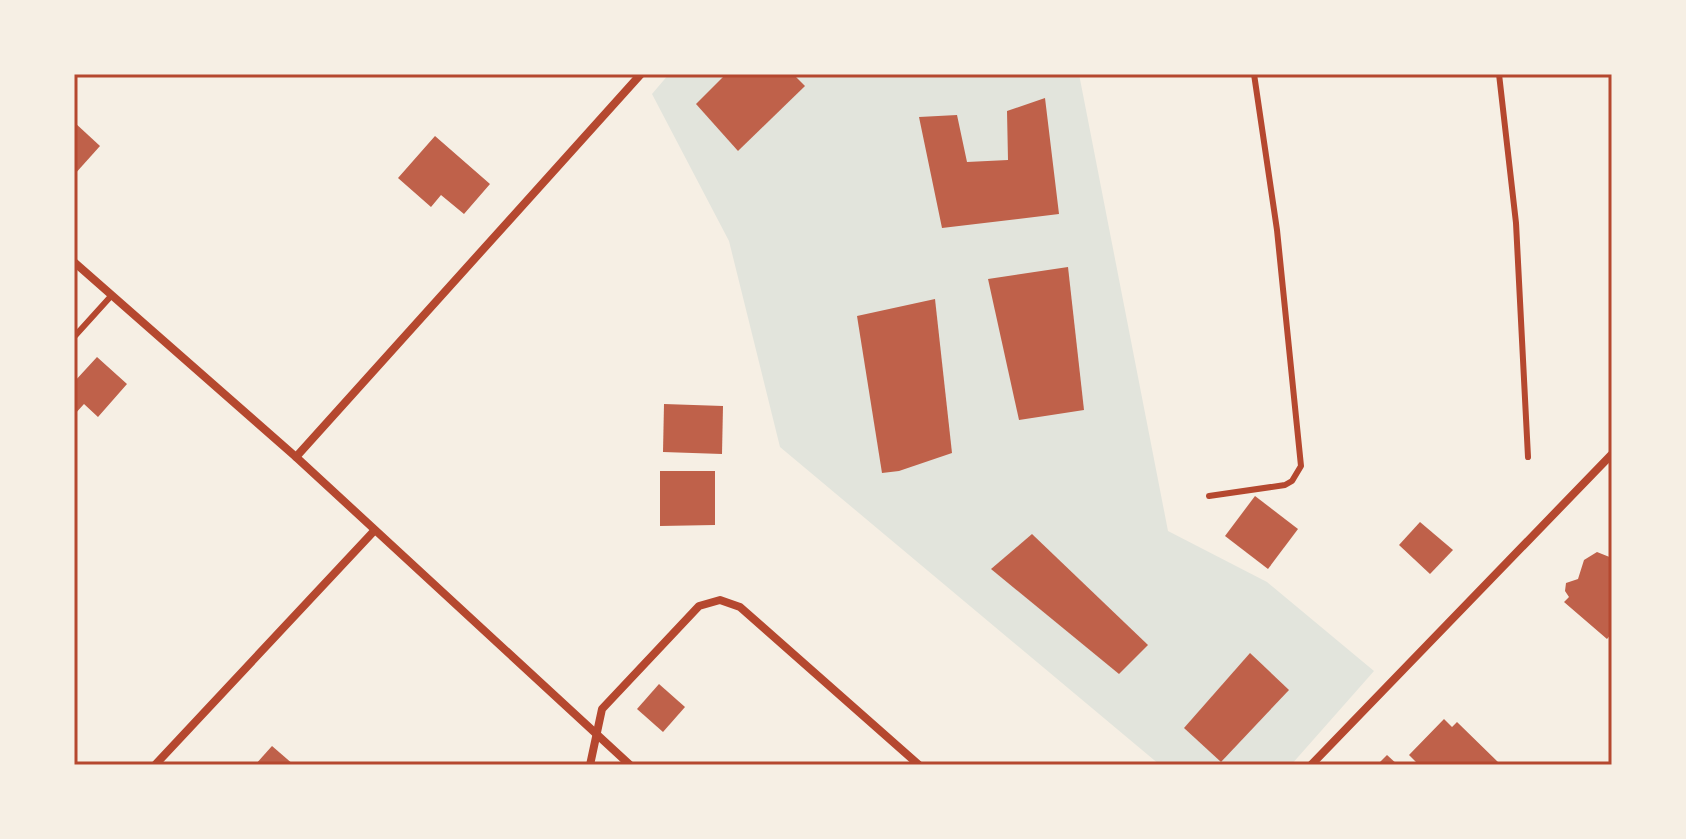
<svg xmlns="http://www.w3.org/2000/svg" width="1686" height="839" font-family="'IBM Plex Serif',serif">
<rect width="100%" height="100%" fill="#f6efe4"/>
<path fill="#e2e4dc" d="M669 74H1079L1168 531 1267 582 1374 671 1291 765H1160L780 447 729 241 652 94Z"/>
<g fill="#bf614a">
<path d="M726 74H793L805 86 738 151 696 104Z"/>
<path d="M1045 98 1059 214 942 228 919 117 957 115 967 162 1008 160 1007 111Z"/>
<path d="M74 122 100 146 74 175Z"/>
<path d="M435 136 490 184 464 214 441 195 431 207 398 178Z"/>
<path d="M1068 267 1084 410 1019 420 988 279Z"/>
<path d="M935 299 952 453 899 471 882 473 857 316Z"/>
<path d="M97 357 127 384 98 417 84 404 74 415V382Z"/>
<path d="M664 404 723 406 722 454 663 452Z"/>
<path d="M660 471H715V525L660 526Z"/>
<path d="M1255 496 1298 529 1268 569 1225 536Z"/>
<path d="M1420 522 1453 550 1430 574 1399 545Z"/>
<path d="M1032 534 1148 645 1119 674 991 569Z"/>
<path d="M1597 552 1612 558V633L1607 639 1564 602 1569 597 1565 591 1566 583 1578 579 1584 560Z"/>
<path d="M1250 653 1289 690 1221 762 1184 728Z"/>
<path d="M659 684 685 707 663 732 637 709Z"/>
<path d="M1444 719 1452 727 1457 722 1499 763 1497 765H1415L1417 763 1409 755Z"/>
<path d="M272 746 294 765H255Z"/>
<path d="M1387 755 1398 765H1377Z"/>
</g>
<g fill="none" stroke-linecap="round" stroke-linejoin="round">
<g stroke="#b5482f" stroke-width="6">
<path d="M1499 74 1516 223 1528 457"/>
<path d="M74 337 112 295"/>
<path d="M1209 496 1285 485 1292 481 1301 466 1277 230 1254 74"/>
</g>
<g stroke="#b5482f" stroke-width="8">
<path d="M74 262 296 457 630 765"/>
<path d="M296 457 641 74"/>
<path d="M155 765 374 531"/>
<path d="M590 765 602 709 699 606 720 600 740 607 919 765"/>
<path d="M1311 765 1612 454"/>
</g>
</g>
<rect width="1686" height="839" fill="none" stroke="#f6efe4" stroke-width="152"/>
<rect x="76" y="76" width="1534" height="687" fill="none" stroke="#b5482f" stroke-width="3"/>
</svg>
